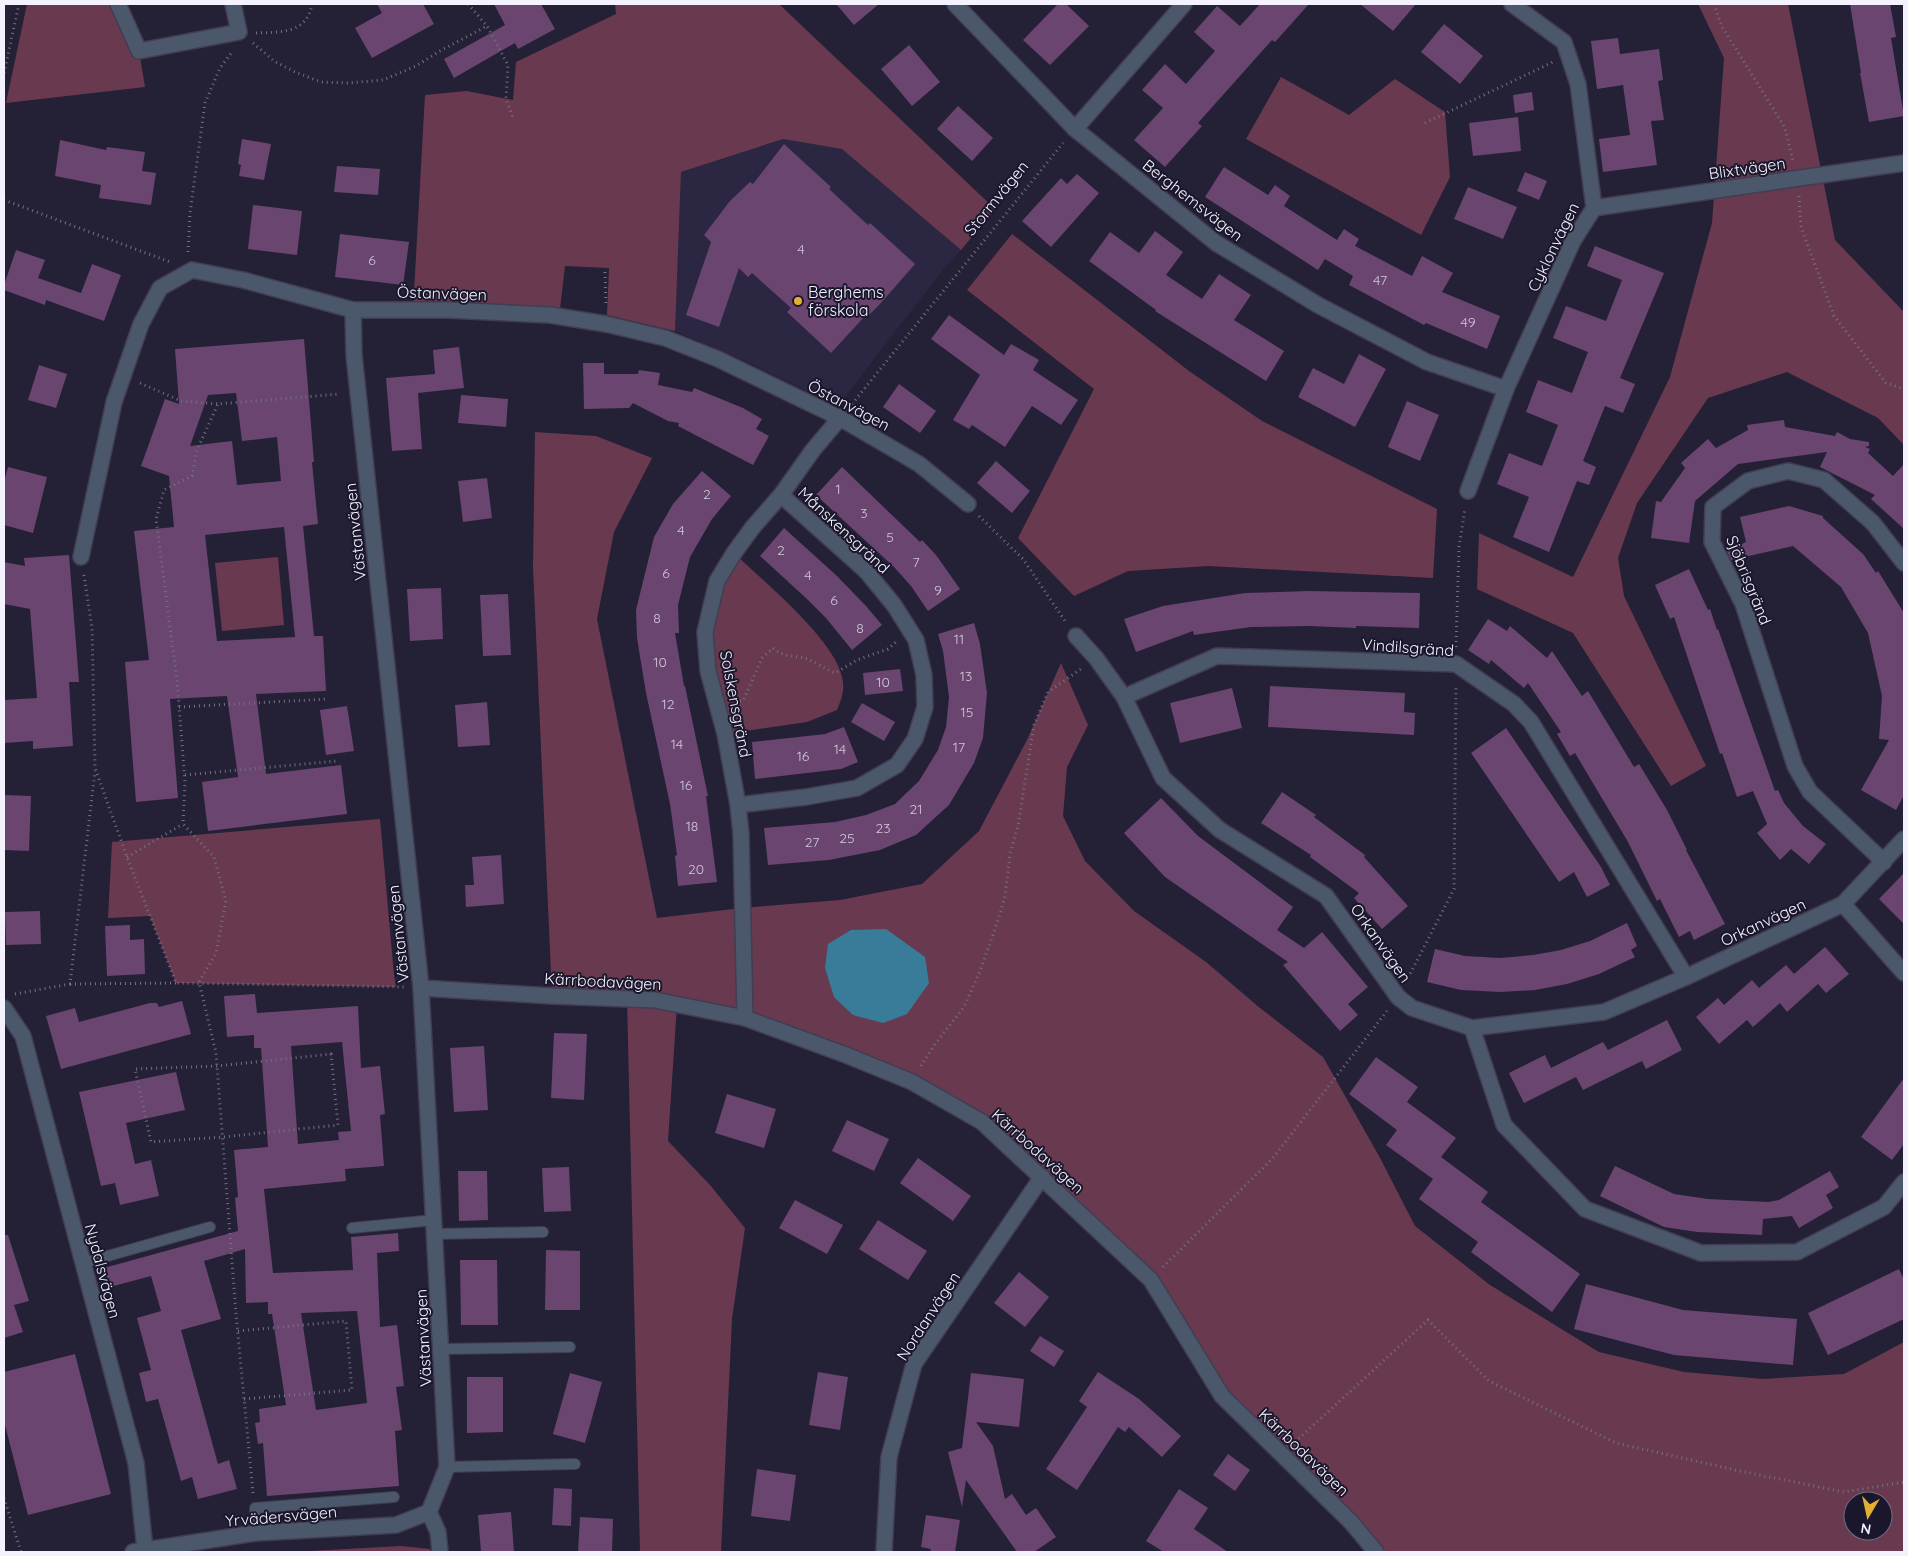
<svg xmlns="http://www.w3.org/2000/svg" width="1908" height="1556" font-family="Quicksand,sans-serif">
<rect width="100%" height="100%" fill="#242036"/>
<path fill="#2b2642" d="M783 139 842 149 848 153 961 250 942 271 838 406 745 361 675 331 681 172Z"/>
<g fill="#693a4f" fill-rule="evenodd">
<path d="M27 4H118L139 51 145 87 6 103Z"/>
<path d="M615 4H779L995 209 961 250 842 149 783 139 681 172 675 331 607 315 609 268 565 266 559 317 413 310 425 95 467 91 513 100 516 62 616 14Z"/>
<path d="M1698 4H1788L1835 240 1904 312V445L1878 418 1787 372 1708 398 1637 503 1618 558 1624 596 1706 766 1671 786 1573 633 1477 589 1479 533 1573 577 1670 377 1712 223 1724 58Z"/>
<path d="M1281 77 1349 115 1395 79 1445 112 1450 177 1421 235 1246 139Z"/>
<path d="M1012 234 1189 371 1262 421 1437 509 1433 578 1209 566 1128 571 1074 596 1018 538 1094 389 967 290Z"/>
<path d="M535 432 596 436 652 458 614 532 597 619 657 918 742 908 840 900 922 884 979 831 1027 740 1061 663 1088 725 1067 767 1063 816 1085 861 1134 911 1206 962 1260 1008 1323 1057 1379 1156 1415 1226 1490 1285 1599 1352 1684 1372 1763 1379 1844 1374 1904 1342V1552H1376L1222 1396 1151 1280 982 1122 846 1055 677 1005 668 1141 710 1185 745 1228 732 1319 721 1552H640L627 999 552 996 533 567ZM1853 1501H1883V1531H1853Z"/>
<path d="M734 553C763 581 834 639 842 677 845 689 842 698 837 710L807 722 725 734 708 671 717 581Z"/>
<path d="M278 557 284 625 222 631 215 563Z"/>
<path d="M380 819 394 975 396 987 176 983 150 916 108 918 112 842Z"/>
<path d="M401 1546 430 1549 431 1552H291Z"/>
</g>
<path fill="#397c99" d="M886 929 925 957 929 983 907 1014 883 1023 853 1015 834 997 825 968 828 944 851 930Z"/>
<g fill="#694570" fill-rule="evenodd">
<path d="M377 4H423L434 24 372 58 355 28 382 13Z"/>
<path d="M494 4H541L555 29 518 49 515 43 454 78 444 59 505 25Z"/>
<path d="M836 4H879L854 25Z"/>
<path d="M1058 4H1066L1089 26 1050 65 1023 40Z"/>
<path d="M1260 4H1309L1275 42 1272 40 1198 123 1202 126 1165 167 1134 140 1163 108 1142 90 1165 64 1186 84 1215 51 1194 32 1217 6 1240 26Z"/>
<path d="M1360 4H1416L1393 31Z"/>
<path d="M1850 4H1890L1896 37 1891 38 1904 116 1869 122 1860 73H1861Z"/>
<path d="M1444 24 1483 56 1460 84 1421 52Z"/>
<path d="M1618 38 1620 54 1659 49 1663 80 1658 81 1664 120 1651 121 1657 165 1603 172 1599 139 1630 135 1623 85 1597 89 1591 41Z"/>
<path d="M909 45 940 82 912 106 881 69Z"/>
<path d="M1532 92 1534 110 1515 113 1513 95Z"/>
<path d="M958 106 993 138 972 161 937 129Z"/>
<path d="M1518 117 1521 151 1473 156 1469 123Z"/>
<path d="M242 139 271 144 264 180 239 176 241 165 238 164Z"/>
<path d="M60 140 106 150 107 147 145 152 142 171 156 173 151 205 99 198 101 185 55 176Z"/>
<path d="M784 144 831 187 829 189 868 225 870 223 915 264 880 304 867 317 865 316 831 353 787 312 791 308 752 273 748 277 739 268 719 327 686 315 711 242 704 235 730 201 750 182 753 184Z"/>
<path d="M337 166 380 169 378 195 334 192Z"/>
<path d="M1224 167 1268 195 1275 185 1290 196 1284 206 1337 240 1344 229 1359 239 1355 246 1412 276 1422 256 1453 273 1442 292 1500 316 1487 349 1426 323 1424 325 1349 285 1353 276 1325 259 1318 270 1205 197Z"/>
<path d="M1525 172 1547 181 1539 200 1517 191Z"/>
<path d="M1077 174 1099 193 1051 247 1022 221 1061 178 1067 184Z"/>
<path d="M1468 187 1517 207 1503 239 1454 219Z"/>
<path d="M253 205 302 211 297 255 248 249Z"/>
<path d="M1155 231 1183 252 1166 275 1202 299 1219 274 1251 295 1234 320 1284 351 1266 381 1155 311 1156 310 1089 261 1110 232 1139 253Z"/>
<path d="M340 234 409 242 403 285 335 277Z"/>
<path d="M1595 246 1664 273 1620 378 1635 384 1623 413 1605 406 1583 461 1596 467 1589 485 1577 481 1549 552 1513 537 1529 497 1497 484 1509 453 1542 466 1558 425 1526 412 1538 380 1572 393 1588 352 1553 338 1566 306 1606 321 1622 280 1587 266Z"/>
<path d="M16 250 45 260 38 278 81 293 92 264 121 275 104 321 46 300 45 305 4 290V285Z"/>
<path d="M949 315 1004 355 1011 344 1039 360 1033 370 1078 400 1061 425 1032 406 1005 447 972 425 969 429 953 420 980 375 931 339Z"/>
<path d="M304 339 314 462H312L318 524 303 526 314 636H323L326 691 256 694 266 774 341 765 347 814 208 831 202 782 238 777 227 696 170 699 178 798 136 802 125 662 149 660 134 531 174 527 169 476 141 466 165 399 179 404 175 349ZM236 393 242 441 277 437 281 481 237 485 232 441 190 446 208 395ZM284 527 295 637 217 641 205 535Z"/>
<path d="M459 347 464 388 418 393 422 449 392 451 386 378 435 374 433 350Z"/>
<path d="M1359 354 1386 369 1355 427 1298 397 1313 368 1344 384Z"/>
<path d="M583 363H604V374H638L639 370 660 373 658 385 692 392 694 388 743 408 762 419 756 429 769 436 753 465 678 426 679 423 668 421 633 403 629 408 584 409Z"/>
<path d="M39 365 67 374 56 408 28 400Z"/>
<path d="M899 384 936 411 920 433 883 407Z"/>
<path d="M461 395 508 399 506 427 458 423Z"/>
<path d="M1407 401 1439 415 1420 461 1388 447Z"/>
<path d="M1784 420 1785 427 1835 436 1837 432 1850 439 1869 442V446L1865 447 1870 449 1868 453 1893 476 1904 464V529L1871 499 1875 495 1820 467 1827 452 1738 464 1695 501 1689 543 1651 538 1656 501 1661 502 1685 468 1681 463 1708 439 1716 448 1748 430 1747 425Z"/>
<path d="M996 461 1030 491 1012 513 977 483Z"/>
<path d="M8 467 47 477 33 533 4 525V482Z"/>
<path d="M842 467 920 542 922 540 936 555 960 589 928 611 911 586 894 567 816 495Z"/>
<path d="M702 471 731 496 712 519 690 557 678 605 679 633H675L684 686H685L708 796H706L717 882 678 886 675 856 677 855 670 804 646 693 637 638 636 610 654 537 673 504Z"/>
<path d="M487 478 492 518 463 522 458 481Z"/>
<path d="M1789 506 1823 516V518L1863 554 1876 573 1878 571 1904 613V795L1896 810 1861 790 1889 740 1879 739 1882 696 1868 633 1841 587 1793 546 1731 560 1727 551 1746 542 1740 517Z"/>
<path d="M784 528 837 576 866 606 882 625 852 650 826 618 808 600 760 556Z"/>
<path d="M69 555 79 682H69L73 746 33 749V741L4 743V700L37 698 30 609 4 604V562L25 566 24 558Z"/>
<path d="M1689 569 1708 610 1710 609 1717 630 1718 629 1775 791 1778 790 1784 803 1803 826 1826 844 1809 864 1791 849 1780 860 1757 833 1767 824 1753 791 1737 797 1722 753 1720 754 1674 617 1670 619 1655 585Z"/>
<path d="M441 588 443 639 410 641 407 589Z"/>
<path d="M1309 591 1420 593 1419 628 1356 626V628L1309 626 1251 627 1194 635 1193 631 1136 652 1124 619 1163 606 1245 593Z"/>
<path d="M508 594 511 655 483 656 480 595Z"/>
<path d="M1488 619 1507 631 1510 626 1547 658 1552 651 1582 696 1588 691 1634 767 1639 764 1667 810 1687 850H1686L1725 924 1694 940 1690 931 1679 937 1660 899 1657 901 1628 842 1575 753 1570 756 1557 734 1561 732 1528 683 1524 688 1491 660 1489 664 1468 650Z"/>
<path d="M974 623 980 644 987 693 983 738 974 763 949 805 916 835 880 850 829 860 768 865 764 828 835 822 866 815 895 804 919 781 938 750 946 727 949 697 943 651 938 634Z"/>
<path d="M900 669 903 691 865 695 863 673Z"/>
<path d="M1270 686 1405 693 1404 712 1415 713 1414 735 1268 727Z"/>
<path d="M1232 688 1242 728 1180 743 1170 703Z"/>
<path d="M487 702 490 745 458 747 455 705Z"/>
<path d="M862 703 895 722 884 741 851 722Z"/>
<path d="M347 706 354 751 326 755 320 710Z"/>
<path d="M844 727 858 762 841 769 755 779 752 742 825 734Z"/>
<path d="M1506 728 1601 867 1610 885 1587 897 1574 872 1559 882 1471 753Z"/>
<path d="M1282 792 1316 815 1314 817 1365 855 1364 857 1408 906 1382 929 1354 898 1359 893 1310 857 1311 855 1261 823Z"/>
<path d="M4 795 31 796 29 851 4 850Z"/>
<path d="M1161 798 1198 836 1293 907 1277 930 1304 948 1322 932 1368 987 1348 1004 1358 1015 1340 1031 1283 965 1288 962 1165 877 1124 833Z"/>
<path d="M501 855 504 904 466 907 465 885H474L472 857Z"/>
<path d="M1904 873V924L1879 899Z"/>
<path d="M40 911 41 944 6 945 5 912Z"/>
<path d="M1627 923 1637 946 1631 950 1635 957 1599 974 1567 984 1535 990 1500 992 1461 990 1427 982 1435 949 1465 956 1500 958 1533 955 1561 950 1590 941Z"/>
<path d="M130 925V940L144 939 145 974 107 976 105 926Z"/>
<path d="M1825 947 1849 974 1826 993 1818 984 1787 1012 1780 1003 1753 1027 1747 1020 1719 1044 1696 1017 1718 998 1724 1005 1752 980 1759 988 1786 965 1794 974Z"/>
<path d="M255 994 257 1013 358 1006 361 1068 380 1066 385 1114 380 1115 384 1166 345 1169 346 1181 264 1189 273 1273 353 1270 351 1237 398 1233 399 1251 377 1253 380 1327 397 1325 404 1386 396 1387 402 1430 395 1431 399 1486 267 1496 263 1443 258 1444 255 1423 260 1422 259 1409 286 1405 272 1314H268V1302L246 1303 245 1249 204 1261 221 1319 181 1330 218 1464 229 1460 237 1489 198 1499 192 1477 181 1481 158 1399 146 1402 139 1373 151 1370 137 1318 161 1311 151 1276 110 1287 104 1268 238 1231 235 1198 238 1197 234 1150 268 1147 261 1048H254V1035L227 1037 224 996ZM342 1042 351 1131 338 1132 339 1140 298 1144 291 1046ZM357 1311 367 1403 316 1410 301 1313Z"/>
<path d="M182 1001 191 1034 61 1069 46 1016 75 1008 79 1022 150 1003H157L159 1007Z"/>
<path d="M1667 1020 1682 1050 1646 1069 1642 1061 1583 1090 1576 1077 1524 1103 1509 1073 1545 1055 1551 1068 1603 1042 1608 1050Z"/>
<path d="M554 1033 587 1034 584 1100 551 1098Z"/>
<path d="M484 1046 488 1110 454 1112 450 1048Z"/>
<path d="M1376 1057 1418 1087 1407 1102 1456 1138 1441 1157 1488 1192 1481 1202 1580 1274 1552 1312 1471 1252 1478 1242 1419 1199 1433 1179 1386 1145 1397 1130 1349 1094Z"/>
<path d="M176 1072 185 1110 126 1123 135 1164 151 1160 159 1196 120 1205 115 1183 101 1186 79 1092Z"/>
<path d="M1904 1078V1144L1892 1160 1861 1137Z"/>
<path d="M727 1094 776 1109 764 1148 715 1133Z"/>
<path d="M847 1120 889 1139 874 1171 832 1151Z"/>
<path d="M918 1158 971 1196 953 1221 900 1183Z"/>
<path d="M1615 1166 1674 1194 1708 1199 1768 1202 1779 1200 1830 1171 1839 1187 1826 1195 1833 1208 1799 1228 1792 1216 1763 1219 1762 1235 1697 1232 1664 1227 1600 1196Z"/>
<path d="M569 1167 571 1211 544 1212 542 1168Z"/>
<path d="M458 1171H487L488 1220 459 1221Z"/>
<path d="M795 1200 843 1225 827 1254 779 1228Z"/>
<path d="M878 1220 927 1251 908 1280 859 1249Z"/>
<path d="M4 1235H8L29 1301 14 1305 23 1332 4 1338Z"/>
<path d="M546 1250 580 1251V1310H545Z"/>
<path d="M460 1260H497L498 1325H461Z"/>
<path d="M1899 1269 1904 1280V1319L1828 1355 1808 1313Z"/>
<path d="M1019 1272 1049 1297 1025 1327 994 1303Z"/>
<path d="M1586 1284 1683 1310 1797 1319 1793 1365 1674 1355 1574 1329Z"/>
<path d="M1040 1336 1064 1351 1054 1367 1030 1351Z"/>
<path d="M75 1354 111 1494 28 1515 4 1421V1372Z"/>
<path d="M818 1372 848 1377 840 1430 809 1425Z"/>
<path d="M1098 1372 1139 1399 1181 1436 1162 1457 1129 1427 1125 1432 1118 1427 1077 1490 1046 1469 1087 1407 1079 1401Z"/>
<path d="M570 1373 602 1382 585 1443 553 1434Z"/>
<path d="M971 1373 1024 1379 1019 1427 976 1422 993 1446 1005 1499 1012 1494 1026 1515 1036 1508 1056 1537 1034 1552H1017L966 1480 962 1507 948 1452 962 1448Z"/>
<path d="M467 1377H503V1432L467 1433Z"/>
<path d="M1228 1454 1250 1470 1235 1491 1213 1475Z"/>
<path d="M757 1469 796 1475 790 1521 751 1516Z"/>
<path d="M554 1488 572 1489 571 1526 552 1525Z"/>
<path d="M1179 1489 1208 1508 1194 1529 1228 1552H1164L1146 1541Z"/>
<path d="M511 1512 514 1552H481L478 1515Z"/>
<path d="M926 1515 960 1520 955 1552H930L931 1549 921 1547Z"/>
<path d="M580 1517 613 1519 612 1552H578Z"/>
</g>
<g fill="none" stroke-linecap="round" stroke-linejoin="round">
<defs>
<g id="lane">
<path d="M352 1228 434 1220"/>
<path d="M435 1234 543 1232"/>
<path d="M83 1263 210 1227"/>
<path d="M441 1349 570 1347"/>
<path d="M447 1467 575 1464"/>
<path d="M256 1533 255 1508 394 1497"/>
</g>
<g id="street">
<path d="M118 4 139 51 239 32 233 4"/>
<path d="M955 4 1075 129 1216 243 1318 305 1427 362 1506 389"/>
<path d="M1075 129 1184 4"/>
<path d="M1594 208 1904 163"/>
<path d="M353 310 354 355 421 988 447 1467 429 1512 438 1532 440 1552"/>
<path d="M1468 491 1506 389 1573 241 1594 208 1578 84 1564 42 1512 4"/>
<path d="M81 557 114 402 141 324 160 288 192 270 243 280 353 310H448L550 315 606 324 665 338 718 359 840 418 919 464 968 504"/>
<path d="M1076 636 1096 658 1124 697 1163 778 1220 830 1326 896 1398 997 1412 1008 1472 1028 1604 1012 1686 977 1843 904 1904 839"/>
<path d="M1124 697 1217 656 1456 664 1514 704 1531 722 1686 977"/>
<path d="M738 805 806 797 857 788 897 765 915 739 925 707 924 675 916 640 894 605 866 571 781 495"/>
<path d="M1884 862 1810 792 1795 766 1743 604 1712 542 1713 507 1748 481 1788 471 1824 480 1873 523 1904 563"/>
<path d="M1843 904 1904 973"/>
<path d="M421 988 552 996 655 1000 745 1018 846 1055 912 1082 982 1122 1151 1280 1222 1396 1351 1522 1376 1552"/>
<path d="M4 1008 23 1036 136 1463 145 1550"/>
<path d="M745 1018 741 834 738 805 725 734 708 671 705 632 717 581 734 553 753 527 781 495 813 450 840 418"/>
<path d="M1472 1028 1504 1125 1585 1209 1701 1253 1797 1252 1884 1207 1904 1182"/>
<path d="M133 1552 256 1533 396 1525 429 1512"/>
<path d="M884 1552 889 1457 914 1364 1042 1177"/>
</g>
</defs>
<use href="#lane" stroke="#413d52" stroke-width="12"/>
<use href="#street" stroke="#413d52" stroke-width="18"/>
<g stroke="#747184" stroke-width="3" stroke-dasharray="1 4" stroke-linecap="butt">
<path d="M468 4 487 26 508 65 506 99 513 118"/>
<path d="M1714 4 1721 25 1785 128 1793 161"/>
<path d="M256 33C280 32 307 34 312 4"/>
<path d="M253 43 274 61 295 72 321 82 348 83 383 80 416 66 440 51 487 26"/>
<path d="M4 73 19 4"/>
<path d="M1425 123 1553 62"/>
<path d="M1799 196 1801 227 1834 316 1886 383 1904 389"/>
<path d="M4 200 170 262"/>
<path d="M188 252 190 213 205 103 220 68 232 52"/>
<path d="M605 272 606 307"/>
<path d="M140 383 181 401 218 404"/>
<path d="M852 404 1063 143"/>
<path d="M979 516 1023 559 1065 621"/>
<path d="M84 575 92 628 95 768 127 857 176 983 404 987"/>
<path d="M1456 647 1459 547 1465 509"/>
<path d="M735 701H743L762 658 773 648C785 659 797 654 810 660 818 664 826 669 835 673L857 660 888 649 896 642"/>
<path d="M179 707 327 699"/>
<path d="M185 775 337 761"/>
<path d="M127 857 183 824"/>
<path d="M1408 978 1454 889 1456 686"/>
<path d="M70 984 176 983"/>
<path d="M15 994 70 984 95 771"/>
<path d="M331 1054 338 1125 223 1137 151 1142 135 1069 217 1066Z"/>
<path d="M921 1066 935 1044 964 1007 980 971 1000 915 1005 896 1010 854 1018 826 1034 725 1048 692 1081 669"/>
<path d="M1163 1267 1272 1159 1387 1011"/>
<path d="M238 1331 346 1321 352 1390 244 1399"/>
<path d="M1295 1442 1428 1320 1489 1381 1616 1443 1735 1470 1844 1492 1904 1482"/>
<path d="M253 1493 236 1314 216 1053 199 982 216 953 226 901 214 857 183 824 185 782 177 680 156 519 164 490 192 476 197 450 218 404 340 394"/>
<path d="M4 1498 21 1552"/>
</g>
<use href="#lane" stroke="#4b586c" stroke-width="10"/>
<use href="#street" stroke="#4b586c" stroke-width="15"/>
</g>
<circle fill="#e1af34" stroke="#1a172c" stroke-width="2" cx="798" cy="301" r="5"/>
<g text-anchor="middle" stroke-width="4" stroke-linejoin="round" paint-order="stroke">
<g font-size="14" fill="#d0c7da">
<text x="801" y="254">4</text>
<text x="372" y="265">6</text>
<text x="1380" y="285">47</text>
<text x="1468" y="327">49</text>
<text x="838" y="494">1</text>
<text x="707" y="499">2</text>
<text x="864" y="518">3</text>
<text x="681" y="535">4</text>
<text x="890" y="542">5</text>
<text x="781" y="555">2</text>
<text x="916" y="567">7</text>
<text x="666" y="578">6</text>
<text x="808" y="580">4</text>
<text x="938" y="595">9</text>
<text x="834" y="605">6</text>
<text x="657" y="623">8</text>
<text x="860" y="633">8</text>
<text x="959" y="644">11</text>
<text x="660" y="667">10</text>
<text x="966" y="681">13</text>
<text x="883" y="687">10</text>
<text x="668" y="709">12</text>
<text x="967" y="717">15</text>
<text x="677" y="749">14</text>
<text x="959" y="752">17</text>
<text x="840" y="754">14</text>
<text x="803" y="761">16</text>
<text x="686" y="790">16</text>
<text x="916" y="814">21</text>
<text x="692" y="831">18</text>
<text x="883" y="833">23</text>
<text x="847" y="843">25</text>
<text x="812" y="847">27</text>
<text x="696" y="874">20</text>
</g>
<g font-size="16" fill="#f3f2fe" stroke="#1a172c">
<text transform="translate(1747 168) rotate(-8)" y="6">Blixtvägen</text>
<text transform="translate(996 198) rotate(-51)" y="6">Stormvägen</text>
<text transform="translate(1193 200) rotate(38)" y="6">Berghemsvägen</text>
<text transform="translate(1553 247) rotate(-64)" y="6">Cyklonvägen</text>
<text transform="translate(442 293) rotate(2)" y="6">Östanvägen</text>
<text transform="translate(849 405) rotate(28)" y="6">Östanvägen</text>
<text transform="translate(844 530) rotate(43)" y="6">Månskensgränd</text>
<text transform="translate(355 532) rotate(-96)" y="6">Västanvägen</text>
<text transform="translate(1749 580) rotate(68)" y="6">Sjöbrisgränd</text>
<text transform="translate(1408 647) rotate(4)" y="6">Vindilsgränd</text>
<text transform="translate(736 704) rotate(79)" y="6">Solskensgränd</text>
<text transform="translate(1763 922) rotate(-25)" y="6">Orkanvägen</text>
<text transform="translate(398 934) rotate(-96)" y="6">Västanvägen</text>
<text transform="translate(1381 943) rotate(55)" y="6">Orkanvägen</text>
<text transform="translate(603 981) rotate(3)" y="6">Kärrbodavägen</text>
<text transform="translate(1038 1151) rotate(42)" y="6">Kärrbodavägen</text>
<text transform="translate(103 1271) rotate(75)" y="6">Nydalsvägen</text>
<text transform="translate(928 1316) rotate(-57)" y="6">Nordanvägen</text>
<text transform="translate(423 1338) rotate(-93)" y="6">Västanvägen</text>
<text transform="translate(1304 1452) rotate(44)" y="6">Kärrbodavägen</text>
<text transform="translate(281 1516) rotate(-5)" y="6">Yrvädersvägen</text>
</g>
<g font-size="16" fill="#f3f2fe" stroke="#1a172c" text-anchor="start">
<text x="808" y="298">Berghems<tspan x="808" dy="18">förskola</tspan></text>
</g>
</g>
<rect width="1908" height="1556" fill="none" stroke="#f3f2fe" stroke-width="10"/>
<g transform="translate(1868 1516) rotate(189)"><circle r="24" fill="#1a172c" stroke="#716f80"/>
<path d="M0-4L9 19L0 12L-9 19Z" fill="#e1af34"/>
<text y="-8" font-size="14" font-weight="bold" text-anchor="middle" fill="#f3f2fe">N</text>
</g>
</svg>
